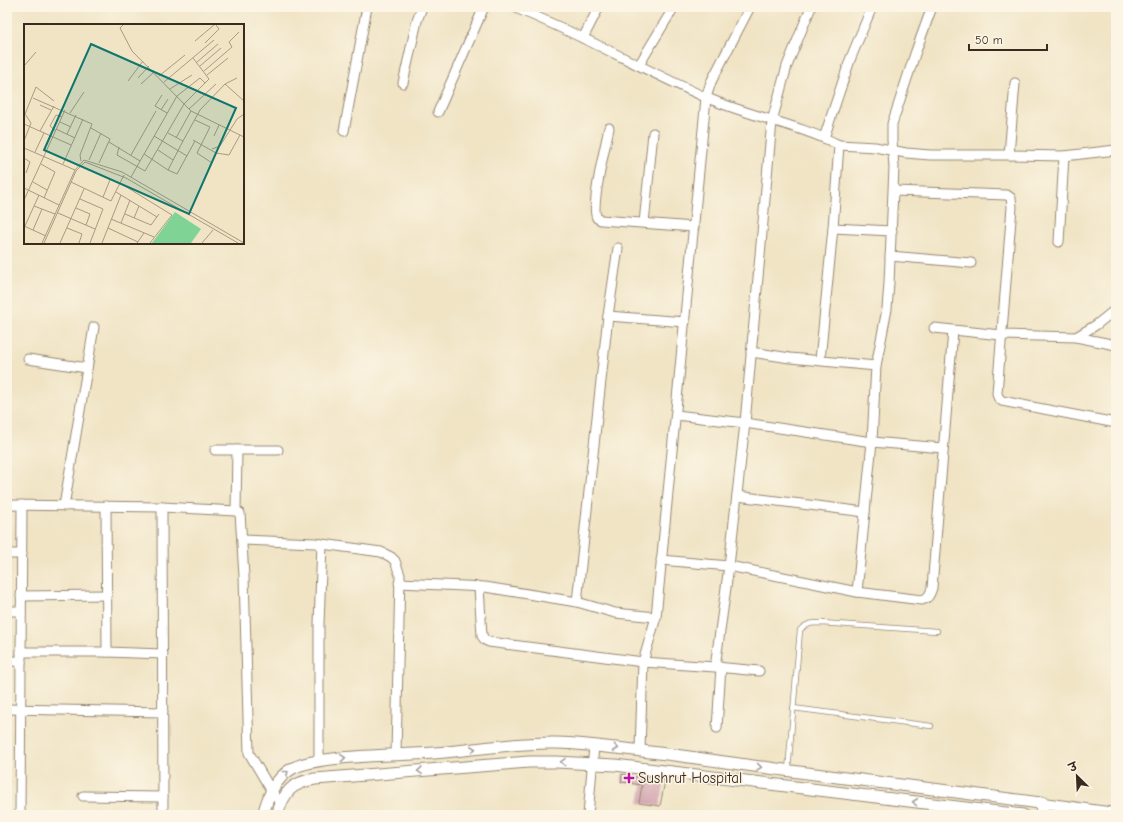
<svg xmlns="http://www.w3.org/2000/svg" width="1123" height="822" font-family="'Comic Neue','Playpen Sans Deva',sans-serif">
<rect width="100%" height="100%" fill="#fcf5e5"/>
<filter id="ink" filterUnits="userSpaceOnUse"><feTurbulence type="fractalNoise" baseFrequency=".025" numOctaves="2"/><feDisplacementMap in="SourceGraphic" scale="8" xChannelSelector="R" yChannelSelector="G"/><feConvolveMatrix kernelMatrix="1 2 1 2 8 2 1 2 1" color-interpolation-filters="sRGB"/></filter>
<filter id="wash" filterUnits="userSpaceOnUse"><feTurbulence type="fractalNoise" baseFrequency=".012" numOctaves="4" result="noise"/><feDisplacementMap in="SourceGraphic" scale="16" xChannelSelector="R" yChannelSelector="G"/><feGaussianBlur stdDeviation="0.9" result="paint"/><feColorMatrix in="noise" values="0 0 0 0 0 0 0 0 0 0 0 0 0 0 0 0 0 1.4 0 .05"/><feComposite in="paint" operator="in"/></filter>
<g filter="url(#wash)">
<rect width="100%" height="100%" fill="#f0e4c5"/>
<g id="blocks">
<path fill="#cb97a7" d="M622 774 643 778 644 776 664 778 663 781H665L660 806 639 803 642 785 621 782Z"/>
</g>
</g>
<g filter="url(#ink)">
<use href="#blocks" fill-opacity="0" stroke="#968772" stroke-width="1"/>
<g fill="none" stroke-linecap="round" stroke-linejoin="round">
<defs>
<g id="service">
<path d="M793 708 931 726"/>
<path d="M788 771 800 630C807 623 812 623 821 623L937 631"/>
</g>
<g id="minor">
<path d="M513 7C579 33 640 68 705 97 748 116 797 124 839 145L833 228 820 360"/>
<path d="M583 38 599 7"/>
<path d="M639 65 674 7"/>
<path d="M403 83 417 21 422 7"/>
<path d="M438 112 484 7"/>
<path d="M609 128C606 143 590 208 597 218L601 220 694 227"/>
<path d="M344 131 367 7"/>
<path d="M824 138 850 60 872 7"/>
<path d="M839 145 875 147 906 153 930 155H1009L1064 156 1116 150"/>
<path d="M1009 155 1015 83"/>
<path d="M894 191 1007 195 1011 198 1012 207 997 393 998 397 1002 401 1116 423"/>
<path d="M644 223 653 133"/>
<path d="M833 228 892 231"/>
<path d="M1059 242 1064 156"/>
<path d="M890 256 971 263"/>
<path d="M608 316 685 322"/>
<path d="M934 328 1001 335 1076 337 1116 345"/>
<path d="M1076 337 1096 325 1116 309"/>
<path d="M28 359 87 368"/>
<path d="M876 366 887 309 889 283 894 167 892 140V124L916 51 932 7"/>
<path d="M676 415 745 423 872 442 943 448"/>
<path d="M215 450H278"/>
<path d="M737 496 865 512"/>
<path d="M7 505 162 507 236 511 240 513 244 576 249 753 271 790 281 804"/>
<path d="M64 506 94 327"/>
<path d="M106 506 107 652"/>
<path d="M162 507 163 815"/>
<path d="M236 511 237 450"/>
<path d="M243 540 315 543 381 552 391 557 395 561 400 575 396 754"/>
<path d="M7 554H22"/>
<path d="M661 560 729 566 857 592 872 442 876 366 790 358 751 352"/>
<path d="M399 583 485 587 577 602 615 613 656 617"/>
<path d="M479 587 482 636 485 640 489 642 643 662 715 667 729 566 745 423 772 121 787 66 811 7"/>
<path d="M857 592 922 600C929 598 930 594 932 588L953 331"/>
<path d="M21 596 107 595"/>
<path d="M577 602 608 316 618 248"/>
<path d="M7 611H21"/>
<path d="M21 652H107L163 654"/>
<path d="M7 660 21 662"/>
<path d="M716 667 759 671"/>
<path d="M7 709 163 712"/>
<path d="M717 728 721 667"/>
<path d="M640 750 643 662 656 617 706 98 711 82 750 7"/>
<path d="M319 760V624L322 544"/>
<path d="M83 796 163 797"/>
<path d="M20 815 22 505"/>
<path d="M588 815 594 746"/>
</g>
<g id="tertiary">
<path d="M263 815C268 796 275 778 293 768 308 761 325 760 341 758 372 755 403 755 434 753 473 750 511 743 550 743 572 742 594 746 616 748 673 754 729 763 784 770 895 785 1006 797 1116 814"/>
<path d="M277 815C284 792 291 783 315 779L529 762H556L615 765 1023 815"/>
<path d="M1041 815 1042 802"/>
</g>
</defs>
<use href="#service" stroke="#968772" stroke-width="6"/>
<use href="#minor" stroke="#968772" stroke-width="11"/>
<use href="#tertiary" stroke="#968772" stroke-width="13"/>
<use href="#service" stroke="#fff" stroke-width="4.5"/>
<use href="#minor" stroke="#fff" stroke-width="9"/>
<use href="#tertiary" stroke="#fff" stroke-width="11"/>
</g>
<defs><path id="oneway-chevron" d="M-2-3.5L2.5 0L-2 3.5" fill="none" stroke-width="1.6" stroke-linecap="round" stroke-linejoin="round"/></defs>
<g stroke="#a79f9a">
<use href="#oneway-chevron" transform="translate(616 748) rotate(6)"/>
<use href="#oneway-chevron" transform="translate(473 749) rotate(-6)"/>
<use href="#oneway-chevron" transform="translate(343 758) rotate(-5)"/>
<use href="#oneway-chevron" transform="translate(563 762) rotate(-177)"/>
<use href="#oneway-chevron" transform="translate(759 767) rotate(8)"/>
<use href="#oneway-chevron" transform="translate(420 771) rotate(176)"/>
<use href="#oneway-chevron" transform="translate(286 773) rotate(-39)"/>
<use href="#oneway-chevron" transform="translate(915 802) rotate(-173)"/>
</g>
</g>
<path fill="#b5179e" stroke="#fcf5e5" stroke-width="1.5" d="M627 772h4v4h4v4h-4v4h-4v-4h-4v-4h4z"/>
<g text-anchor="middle" stroke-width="3" stroke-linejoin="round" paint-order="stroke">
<g font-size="15" fill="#3b2a1e" stroke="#fcf5e5" text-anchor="start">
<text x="638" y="783">Sushrut Hospital</text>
</g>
</g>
<g transform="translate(24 24)">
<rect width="220" height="220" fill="#f0e4c5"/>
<path d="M151 188 177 205 167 219H128Z" fill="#7fd395"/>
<path fill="none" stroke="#a89a82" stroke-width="1" d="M99 1 96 4 108 27 167 87 152 114M171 17 190 1M181 19 195 5 192 1M173 38 194 20M0 42 12 28M176 42 197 24M180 47 208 23 205 18 215 8M183 51 204 34M135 52 161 31M114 54 125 42M104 57 119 37M140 58 190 16M117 60 130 48M201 60 220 77M146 65 168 51M138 71 131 82 143 89M9 74 68 100 56 131 57 137M16 81 27 86M165 85 192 60M137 86 144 75M167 87 220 113M46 89 60 68M171 96 186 103 173 129 188 139M36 98 47 103M0 100 47 121M67 104 86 115 75 139M32 105 51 114M16 107 30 82M32 107 26 102 32 91 38 93M43 110 52 91M130 112 163 132M190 112 195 101M169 116 192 129 205 131 216 111M0 117 7 99 1 90 12 63 30 77M159 117 176 86 201 60 213 54M85 118 116 137M95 123 93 131 121 147 160 80 185 55 169 34M0 124 51 146M188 125 196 122 213 95 220 90M134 126 149 136M11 128 20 109M120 130 144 146 159 117 144 109M107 131 132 87M0 134 6 138 2 149M65 136 77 109M17 140 31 148 20 174M39 140 59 95M144 146 153 150 171 117M107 153 153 72 176 54 181 59M9 158 23 166M47 158 87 177 100 151M96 159 148 191 126 219M0 164 35 181M92 168 133 193M79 173 86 156M56 175 79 185 66 219M0 176 41 86M10 182 31 190M52 184 66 190 62 201M34 189 71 205M101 190 127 201 135 190M110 194 115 182M87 195 130 213M97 199 106 176M0 202 22 212M1 202 15 171M43 204 58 210 55 219M84 204 114 218M9 206 18 185M18 219 51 146 60 136 98 148 220 219M20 219 52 147 61 138 102 154 214 219M36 219 60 165M78 219 97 171M113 219 120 209M178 219 189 206"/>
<path fill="#0f766e" fill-opacity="0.15" stroke="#0f766e" stroke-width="2" d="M67 20 212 84 165 190 20 126Z"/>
<rect width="220" height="220" fill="none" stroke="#3b2a1e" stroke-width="2"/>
</g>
<rect width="1123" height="822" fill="none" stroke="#fcf5e5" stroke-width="24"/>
<g transform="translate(1077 776) rotate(336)" stroke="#fcf5e5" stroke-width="3" paint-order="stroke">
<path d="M0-3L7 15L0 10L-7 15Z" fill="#3b2a1e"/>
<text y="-6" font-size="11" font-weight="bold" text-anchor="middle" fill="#3b2a1e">उ</text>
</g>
<path d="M969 44v6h78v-6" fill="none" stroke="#3b2a1e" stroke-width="2"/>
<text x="975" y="44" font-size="12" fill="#3b2a1e" stroke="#fcf5e5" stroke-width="3" paint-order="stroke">50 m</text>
</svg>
